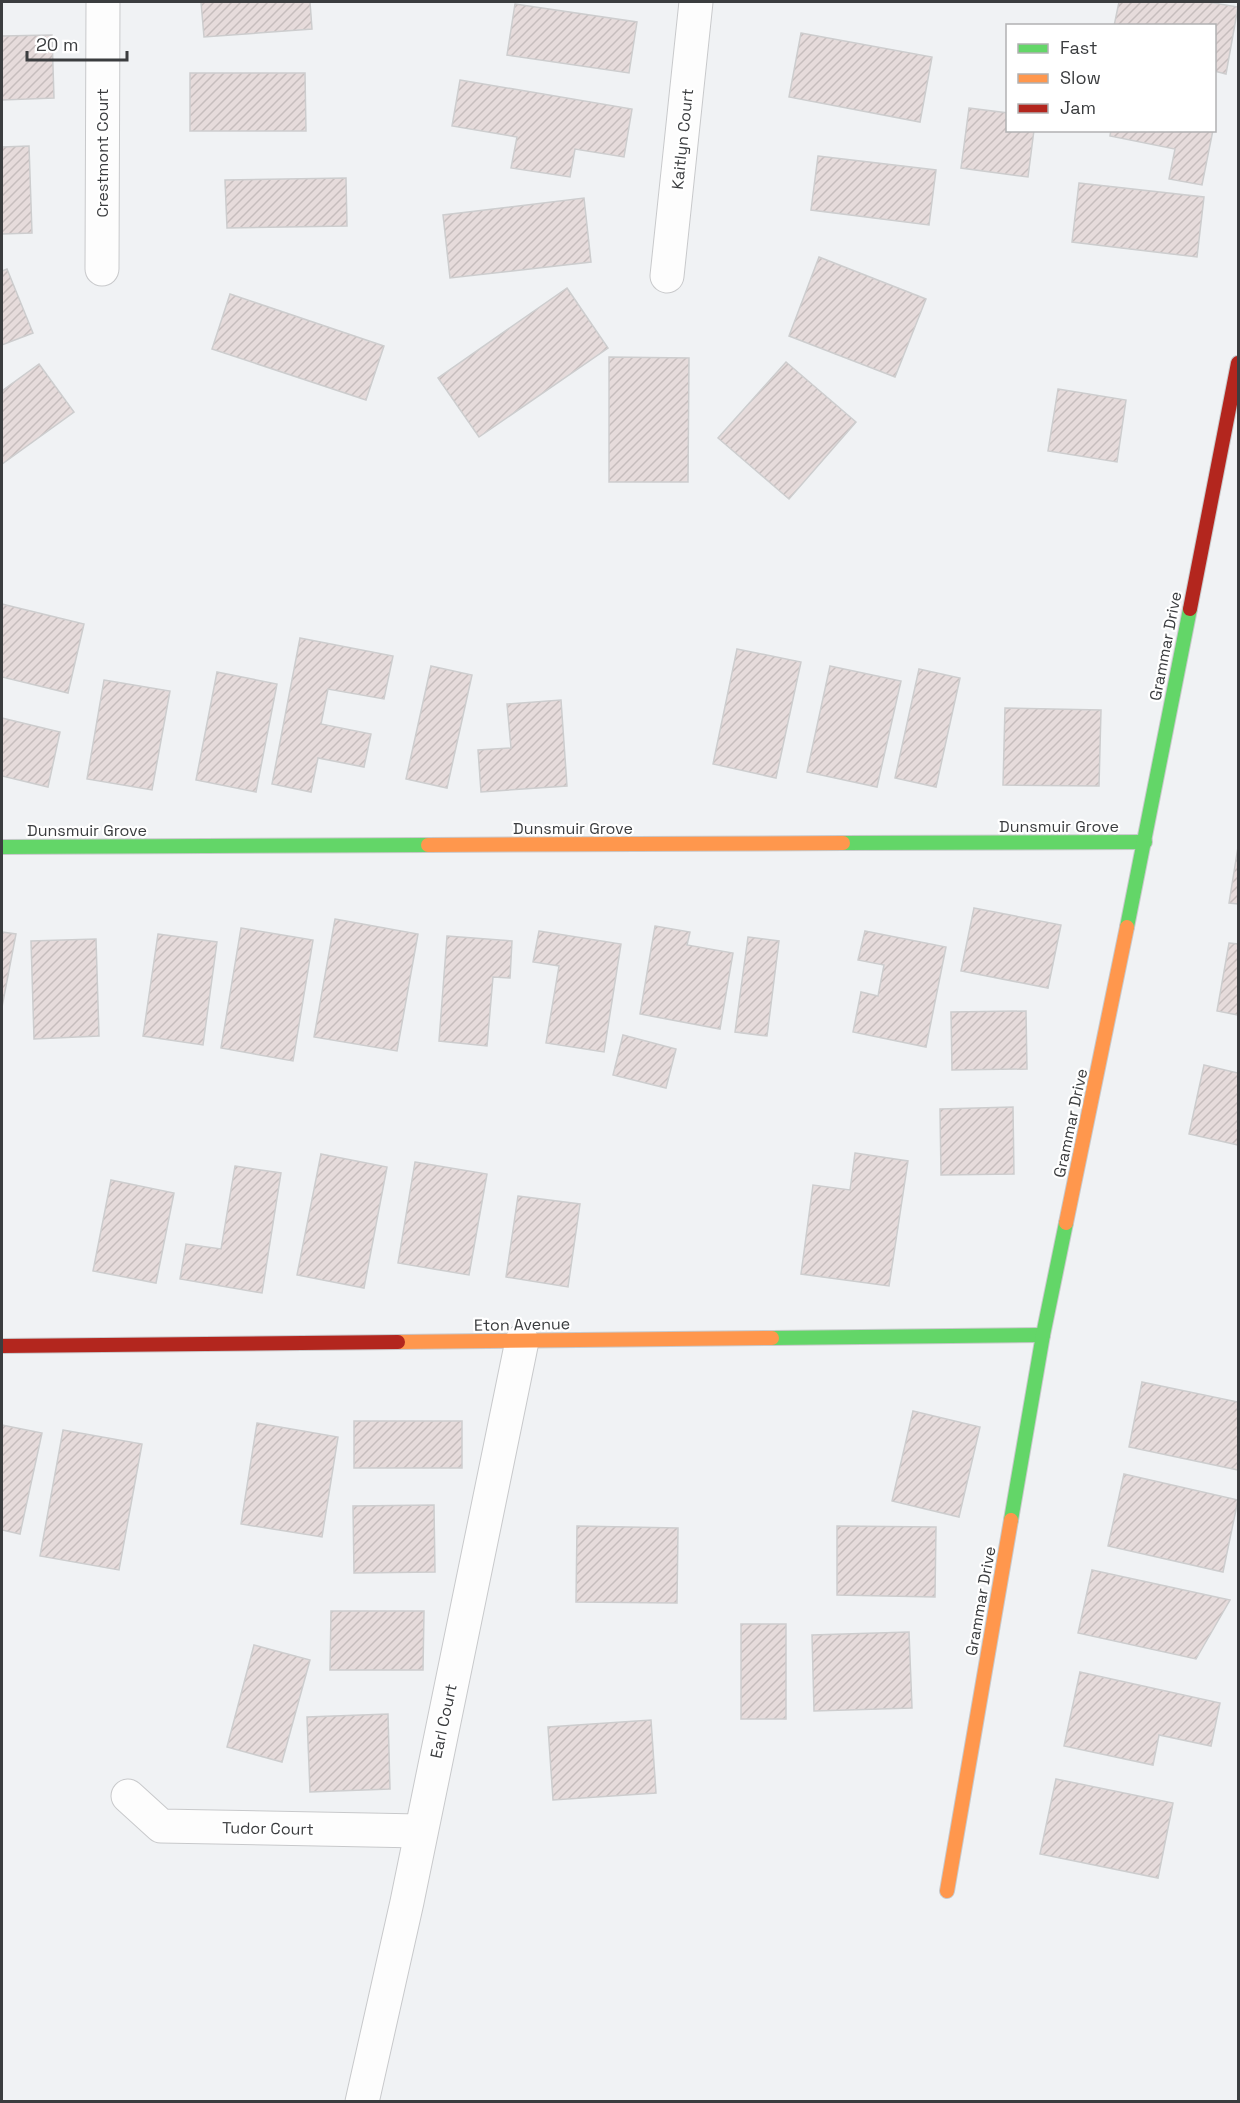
<svg xmlns="http://www.w3.org/2000/svg" width="1240" height="2103" font-family="'Space Grotesk',sans-serif">
<defs>
<pattern id="building-hatch" width="6" height="6" patternUnits="userSpaceOnUse" patternTransform="scale(1.5)"><rect width="6" height="6" fill="#e6dbdb"/><path d="M-1 1l2-2M0 6l6-6M5 7l2-2" fill="none" stroke="#c6bdbd"/></pattern>
</defs>
<rect width="100%" height="100%" fill="#f0f2f4"/>
<g fill="url(#building-hatch)" stroke="#cdcdce" stroke-width="1.5">
<path d="M201 2H310L312 29 204 37Z"/>
<path d="M1119 2H1208L1238 7 1226 74 1214 71V26H1114Z"/>
<path d="M515 4 637 22 629 73 507 55Z"/>
<path d="M801 33 932 57 920 122 789 97Z"/>
<path d="M52 35 54 98 2 100V36Z"/>
<path d="M190 73H305L306 131H190Z"/>
<path d="M460 80 632 109 624 157 575 149 570 177 511 168 517 137 452 126Z"/>
<path d="M969 108 1008 113V130H1034L1028 177 961 168Z"/>
<path d="M1111 130H1213L1202 185 1169 179 1175 149 1110 136Z"/>
<path d="M29 146 32 233 2 234V147Z"/>
<path d="M818 156 936 170 929 225 811 210Z"/>
<path d="M346 178 347 226 227 228 225 180Z"/>
<path d="M1079 183 1204 197 1197 257 1072 242Z"/>
<path d="M584 198 591 262 450 278 443 215Z"/>
<path d="M819 257 926 299 895 377 789 336Z"/>
<path d="M7 269 33 333 2 345V271Z"/>
<path d="M567 288 608 348 479 437 438 378Z"/>
<path d="M230 294 384 346 366 400 212 349Z"/>
<path d="M609 357 689 358 688 482H609Z"/>
<path d="M786 362 856 422 789 499 718 438Z"/>
<path d="M39 364 74 412 2 464V391Z"/>
<path d="M1058 389 1126 400 1117 462 1048 451Z"/>
<path d="M2 604 84 624 68 693 2 677Z"/>
<path d="M300 638 393 656 384 699 328 689 321 724 371 734 364 767 318 758 311 792 272 784Z"/>
<path d="M737 649 801 662 776 778 713 764Z"/>
<path d="M431 666 472 675 447 788 406 779Z"/>
<path d="M830 666 901 681 877 787 807 772Z"/>
<path d="M919 669 960 678 936 787 895 778Z"/>
<path d="M217 672 277 684 256 792 196 780Z"/>
<path d="M104 680 170 691 152 790 87 779Z"/>
<path d="M561 700 567 786 481 792 478 750 511 748 507 704Z"/>
<path d="M1005 708 1101 710 1099 786 1003 785Z"/>
<path d="M2 718 60 732 48 787 2 776Z"/>
<path d="M1238 847V904L1229 903Z"/>
<path d="M974 908 1061 925 1048 988 961 971Z"/>
<path d="M335 919 418 934 397 1051 314 1037Z"/>
<path d="M655 926 690 932 687 945 733 953 720 1029 640 1014Z"/>
<path d="M241 928 313 940 293 1061 221 1048Z"/>
<path d="M539 931 621 944 604 1052 546 1043 559 966 533 962Z"/>
<path d="M865 931 946 947 926 1047 853 1032 861 992 878 996 884 965 858 960Z"/>
<path d="M2 932 16 934 2 1007Z"/>
<path d="M158 934 217 942 203 1045 143 1036Z"/>
<path d="M447 936 512 941 510 978 493 977 487 1046 439 1041Z"/>
<path d="M748 937 779 941 767 1036 735 1032Z"/>
<path d="M96 939 99 1036 34 1039 31 941Z"/>
<path d="M1229 943 1238 944V1015L1217 1011Z"/>
<path d="M1026 1011 1027 1069 952 1070 951 1012Z"/>
<path d="M623 1035 676 1049 666 1088 613 1075Z"/>
<path d="M1204 1065 1238 1073V1145L1189 1134Z"/>
<path d="M1013 1107 1014 1174 941 1175 940 1109Z"/>
<path d="M855 1153 908 1161 889 1286 801 1274 813 1185 850 1190Z"/>
<path d="M321 1154 387 1167 364 1288 297 1275Z"/>
<path d="M415 1162 487 1174 469 1275 398 1263Z"/>
<path d="M235 1166 281 1173 262 1293 180 1279 186 1244 221 1249Z"/>
<path d="M111 1180 174 1193 156 1283 93 1271Z"/>
<path d="M518 1196 580 1204 568 1287 506 1277Z"/>
<path d="M1142 1382 1238 1402V1470L1129 1447Z"/>
<path d="M913 1411 980 1427 959 1517 892 1501Z"/>
<rect x="354" y="1421" width="108" height="47"/>
<path d="M257 1423 338 1437 322 1537 241 1524Z"/>
<path d="M2 1425 42 1433 20 1534 2 1530Z"/>
<path d="M63 1430 142 1444 119 1570 40 1556Z"/>
<path d="M1124 1474 1238 1500 1223 1572 1108 1546Z"/>
<path d="M434 1505 435 1572 354 1573 353 1506Z"/>
<path d="M577 1526 678 1528 677 1603 576 1602Z"/>
<path d="M837 1526 936 1527 935 1597 837 1595Z"/>
<path d="M1092 1570 1230 1600 1196 1659 1078 1633Z"/>
<path d="M331 1611H424L423 1670H330Z"/>
<rect x="741" y="1624" width="45" height="95"/>
<path d="M909 1632 912 1708 814 1711 812 1635Z"/>
<path d="M254 1645 310 1660 282 1762 227 1747Z"/>
<path d="M1080 1672 1220 1703 1211 1746 1159 1735 1153 1765 1064 1746Z"/>
<path d="M388 1714 390 1789 310 1792 307 1717Z"/>
<path d="M651 1720 656 1793 553 1800 548 1727Z"/>
<path d="M1056 1779 1173 1803 1158 1878 1040 1854Z"/>
</g>
<g fill="none" stroke-linecap="round" stroke-linejoin="round">
<defs>
<g id="street">
<path d="M102 269 103 2"/>
<path d="M667 276 696 2"/>
<path d="M128 1796 161 1826 420 1831"/>
<path d="M362 2102 407 1902 522 1341"/>
</g>
<g id="fast">
<path d="M843 843 1145 842"/>
<path d="M2 847 428 845"/>
<path d="M1127 927 1190 609"/>
<path d="M772 1338 1043 1335"/>
<path d="M1011 1520 1043 1335 1066 1223"/>
</g>
<g id="slow">
<path d="M428 845 843 843"/>
<path d="M1066 1223 1127 927"/>
<path d="M398 1342 772 1338"/>
<path d="M947 1891 1011 1520"/>
</g>
<g id="jam">
<path d="M1190 609 1238 363"/>
<path d="M2 1346 398 1342"/>
</g>
</defs>
<use href="#street" stroke="#c8c9cb" stroke-width="35"/>
<use href="#fast" stroke="#c8c9cb" stroke-width="16"/>
<use href="#slow" stroke="#c8c9cb" stroke-width="16"/>
<use href="#jam" stroke="#c8c9cb" stroke-width="16"/>
<use href="#street" stroke="#fdfdfd" stroke-width="33"/>
<use href="#fast" stroke="#63d668" stroke-width="14"/>
<use href="#slow" stroke="#ff974d" stroke-width="14"/>
<use href="#jam" stroke="#b3261e" stroke-width="14"/>
</g>
<g text-anchor="middle" stroke-width="4.5" stroke-linejoin="round" paint-order="stroke">
<g font-size="16" fill="#3b3d3f" stroke="#fff">
<text transform="translate(682 139) rotate(-84)" y="6">Kaitlyn Court</text>
<text transform="translate(102 153) rotate(-90)" y="6">Crestmont Court</text>
<text transform="translate(1165 646) rotate(-79)" y="6">Grammar Drive</text>
<text x="1059" y="832">Dunsmuir Grove</text>
<text x="573" y="834">Dunsmuir Grove</text>
<text x="87" y="836">Dunsmuir Grove</text>
<text transform="translate(1070 1123) rotate(-78)" y="6">Grammar Drive</text>
<text transform="translate(522 1324) rotate(-1)" y="6">Eton Avenue</text>
<text transform="translate(980 1601) rotate(-80)" y="6">Grammar Drive</text>
<text transform="translate(443 1721) rotate(-78)" y="6">Earl Court</text>
<text transform="translate(268 1828) rotate(1)" y="6">Tudor Court</text>
</g>
</g>
<rect width="1240" height="2103" fill="none" stroke="#3b3d3f" stroke-width="6"/>
<rect x="1006" y="24" width="210" height="108" fill="#ffffff" stroke="#b1b1b2" stroke-width="1.5"/>
<rect x="1018" y="44" width="30" height="9" fill="#63d668" stroke="#b1b1b2" stroke-width="1.5"/>
<text x="1060" y="54" font-size="18" fill="#3b3d3f">Fast</text>
<rect x="1018" y="74" width="30" height="9" fill="#ff974d" stroke="#b1b1b2" stroke-width="1.5"/>
<text x="1060" y="84" font-size="18" fill="#3b3d3f">Slow</text>
<rect x="1018" y="104" width="30" height="9" fill="#b3261e" stroke="#b1b1b2" stroke-width="1.5"/>
<text x="1060" y="114" font-size="18" fill="#3b3d3f">Jam</text>
<path d="M27 51v9h100v-9" fill="none" stroke="#3b3d3f" stroke-width="3"/>
<text x="36" y="51" font-size="18" fill="#3b3d3f" stroke="#ffffff" stroke-width="4.5" paint-order="stroke">20 m</text>
</svg>
